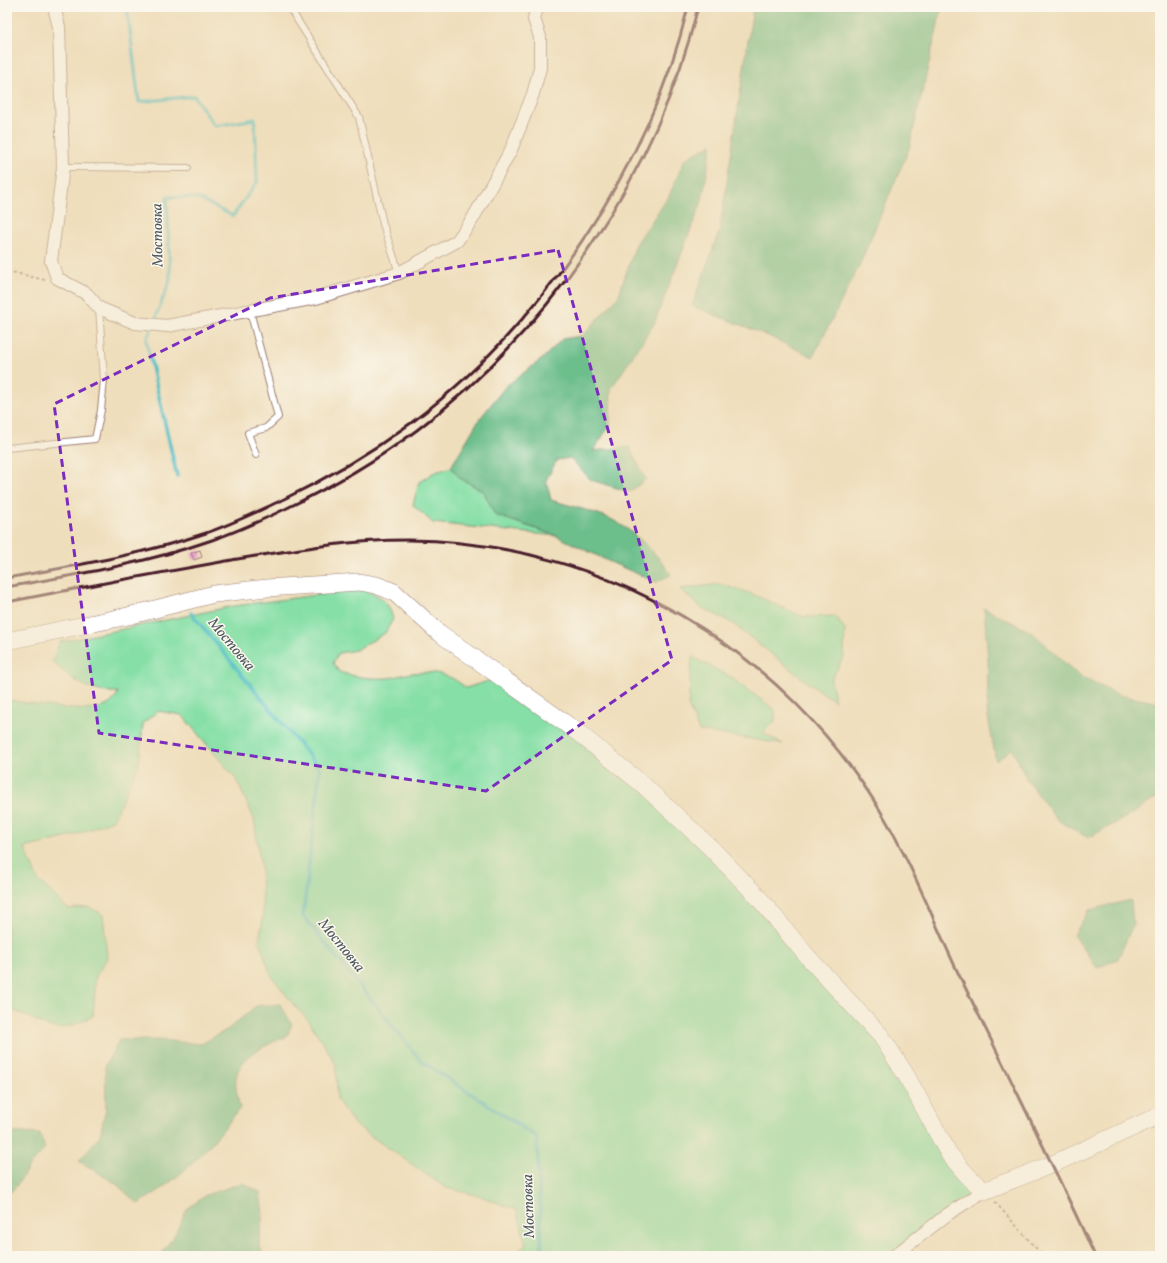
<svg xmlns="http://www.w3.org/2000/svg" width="1167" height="1263" font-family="Vollkorn,serif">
<rect width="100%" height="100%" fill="#fbf7ec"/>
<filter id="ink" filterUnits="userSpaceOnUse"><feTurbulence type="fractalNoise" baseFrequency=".025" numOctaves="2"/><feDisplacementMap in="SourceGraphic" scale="8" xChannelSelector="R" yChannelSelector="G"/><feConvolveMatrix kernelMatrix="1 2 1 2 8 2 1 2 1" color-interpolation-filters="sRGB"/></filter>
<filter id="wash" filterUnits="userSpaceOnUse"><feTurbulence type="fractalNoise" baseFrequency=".012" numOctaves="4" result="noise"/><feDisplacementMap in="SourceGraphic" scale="16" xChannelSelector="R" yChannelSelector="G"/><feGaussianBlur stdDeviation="0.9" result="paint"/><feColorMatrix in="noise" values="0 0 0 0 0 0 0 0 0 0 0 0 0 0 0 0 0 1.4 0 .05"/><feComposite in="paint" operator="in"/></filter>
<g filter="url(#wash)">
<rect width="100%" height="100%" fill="#efdebc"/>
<g fill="#85dfa6" stroke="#687f68">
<path d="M451 467 460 478 484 492 495 515 557 536 433 523 413 505 419 482 433 473Z"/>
<path d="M719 584 750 593 804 617 835 616 845 629 844 656 831 680 835 701 808 683 732 623 702 608 680 589Z"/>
<path d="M361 589C380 596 387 598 393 619L385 633 356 650 339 653 333 663 339 672C355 677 371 679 388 678 396 677 404 674 412 673 434 671 449 673 466 688L501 677 641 783 860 1011 949 1154 984 1191 894 1256H512L526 1245 517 1210 480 1196 446 1188 355 1125 337 1100 336 1064 309 1021 292 1003 271 975 259 940 263 918 261 868 254 819 236 779 182 715 158 711 143 723 139 764 113 820 73 836 25 848 38 880 68 909 88 907 103 914 107 958 96 976 93 1016C84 1020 71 1027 61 1028 47 1030 22 1011 7 1009V700C31 703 82 714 103 707 110 705 116 699 118 692 90 694 71 679 52 661L60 642 234 606Z"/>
<path d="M692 657 729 676 775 710V721L763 733 783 744 699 731 688 705Z"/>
</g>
<g fill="#6cbe8b" stroke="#5b6e5b">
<path d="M753 7H942L909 149 859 266 813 357 766 335 692 306 720 229Z"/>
<path d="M712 144 702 201 654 324 611 389 610 425 593 451 629 447 646 479 630 492 591 480 570 458 557 460 546 480 551 500C568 505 587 510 604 516 629 526 657 552 671 575L656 582 608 561 557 536 495 515 484 492 460 478 451 467 478 421 506 386 541 360 562 339 582 336 618 297 636 244 669 196 685 159Z"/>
<path d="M984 608 1033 633 1079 676 1119 695 1160 703V795L1134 813 1088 838 1056 819 1026 778 1012 749 996 761 987 711 988 661Z"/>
<path d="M1131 900 1133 925 1118 959 1097 968 1074 935 1089 910Z"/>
<path d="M280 1004 292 1024 287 1036C268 1045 238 1055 236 1080 235 1088 238 1099 240 1108 210 1148 181 1179 138 1204L115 1183 79 1161 100 1135 106 1108 105 1066 119 1040H160L201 1044 228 1029 256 1006Z"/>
<path d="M7 1132 40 1134 45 1149 30 1165 18 1184 7 1196Z"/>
<path d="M242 1183 260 1192 263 1213 259 1242 263 1256H160L175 1234 187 1209 206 1195Z"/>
</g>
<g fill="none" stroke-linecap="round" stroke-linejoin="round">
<g stroke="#50bec6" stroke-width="3.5">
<path d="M127 7 139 102 194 96 215 126 255 119 257 182 233 216 197 198 167 197 170 280 154 322"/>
<path d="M152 328 146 340 177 476"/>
<path d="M191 613 320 769 303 916 421 1061 537 1137 542 1256"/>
</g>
</g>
<g id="blocks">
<path fill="#e9a3d1" d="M200 550 202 557 194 560 191 553Z"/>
</g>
</g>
<g filter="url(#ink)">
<use href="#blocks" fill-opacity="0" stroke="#9c7e74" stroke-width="1"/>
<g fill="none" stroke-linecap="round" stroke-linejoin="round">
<defs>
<g id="lane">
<path d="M289 7 359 117 383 224 399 273"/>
<path d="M63 167 188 168"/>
<path d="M250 311 278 417 266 428 248 433 256 455"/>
<path d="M7 448 95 439 101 410 104 380 99 308"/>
</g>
<g id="street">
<path d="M54 7 59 27 63 167 51 261 57 278 87 294 99 308 135 323 167 326 316 298 399 273 457 241 472 220 511 150 533 94 540 68V37L534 19 537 7"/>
<path d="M894 1256 948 1214 984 1191"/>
</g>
<path id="secondary" d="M7 641 128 616 214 594 267 588 359 582 376 585 394 592 438 632 576 731 641 783 711 848 758 897 806 955 881 1036 906 1075 949 1154 967 1175 984 1191 1053 1164 1160 1115"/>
</defs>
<use href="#lane" stroke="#9c7e74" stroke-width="8"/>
<use href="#street" stroke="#9c7e74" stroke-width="14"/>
<use href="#secondary" stroke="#9c7e74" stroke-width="18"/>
<g stroke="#9c7e74" stroke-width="2" stroke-dasharray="3 3" stroke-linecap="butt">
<path d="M7 271 45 280"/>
<path d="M995 1202 1043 1256"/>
</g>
<use href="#lane" stroke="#fff" stroke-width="6"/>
<use href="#street" stroke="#fff" stroke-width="12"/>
<use href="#secondary" stroke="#fff" stroke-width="17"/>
<g stroke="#4a1f2b" stroke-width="3">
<path d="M7 578C74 566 141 555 206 533 232 524 256 512 280 501 326 479 370 453 411 423 541 326 650 165 688 7"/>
<path d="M7 587C75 575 143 564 209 541 235 533 260 521 285 509 331 487 376 461 417 430 551 329 658 171 698 7"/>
<path d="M7 602C82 587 157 573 232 560 291 550 348 540 408 540 603 541 785 649 884 817 915 870 936 928 963 983 1008 1074 1053 1164 1095 1256"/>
</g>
</g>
</g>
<path d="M0 0H1167V1263H0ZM558 250 672 660 486 791 99 733 54 404 270 298Z" fill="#efdebc" fill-opacity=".55" fill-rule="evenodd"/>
<path fill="none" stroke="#7b2cbf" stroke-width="3" stroke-dasharray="8 5" stroke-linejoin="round" d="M558 250 672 660 486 791 99 733 54 404 270 298Z"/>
<g text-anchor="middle" stroke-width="3" stroke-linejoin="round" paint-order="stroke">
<g font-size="15" font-style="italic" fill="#4c5761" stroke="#fbf7ec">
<text transform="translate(157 235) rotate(-91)" y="5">Мостовка</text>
<text transform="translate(232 644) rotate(50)" y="5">Мостовка</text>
<text transform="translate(342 945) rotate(51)" y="5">Мостовка</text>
<text transform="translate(528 1206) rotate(-92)" y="5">Мостовка</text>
</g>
</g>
<rect width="1167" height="1263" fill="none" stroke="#fbf7ec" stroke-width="24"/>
</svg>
